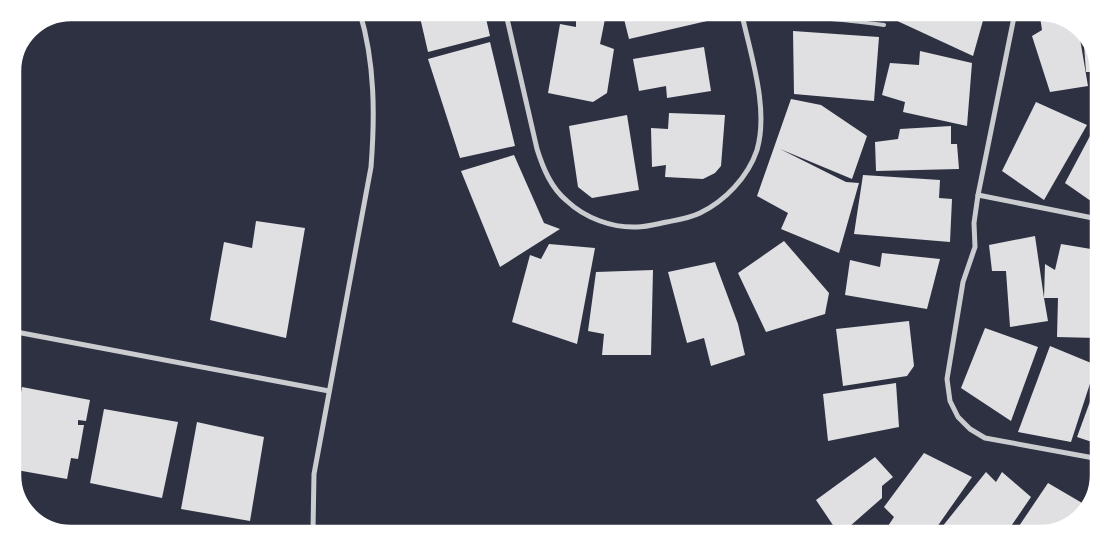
<svg xmlns="http://www.w3.org/2000/svg" width="1111" height="546" font-family="'PT Sans',sans-serif">
<rect width="100%" height="100%" fill="#2d3142"/>
<g fill="#e0e0e3">
<path d="M419 13 485 14 490 36 428 52Z"/>
<path d="M576 14H606L600 44 614 49 607 93 593 102 548 93 560 24 576 27Z"/>
<path d="M623 15H706L707 21 629 39Z"/>
<path d="M894 16 984 17 973 56 893 19Z"/>
<path d="M1040 17H1066L1078 27 1088 86 1050 92 1032 36 1042 30Z"/>
<path d="M793 31 879 37 874 101 794 94Z"/>
<path d="M1083 32 1090 37 1100 67V72H1086Z"/>
<path d="M490 42 515 146 460 158 428 59Z"/>
<path d="M704 47 711 91 667 98 666 86 639 91 633 59Z"/>
<path d="M920 51 972 63 967 126 903 112 905 102 882 95 890 63 919 65Z"/>
<path d="M791 99 821 105 867 136 852 179 780 149 846 182 859 183 839 253 781 229 788 213 757 196Z"/>
<path d="M1036 102 1087 125 1044 200 1002 171Z"/>
<path d="M669 113 725 115 721 166 715 173 703 179 665 177 666 165 652 167 651 128 668 129Z"/>
<path d="M627 115 639 190 592 198 578 187 569 126Z"/>
<path d="M1099 119 1098 172V206L1065 183Z"/>
<path d="M951 126V144H957L959 169 876 171 875 142 898 139 900 129Z"/>
<path d="M514 155 544 223 560 229 500 267 461 171Z"/>
<path d="M863 175 940 180 939 198 952 199 950 242 854 234Z"/>
<path d="M256 221 305 228 286 338 210 320 224 242 252 248Z"/>
<path d="M1035 236 1044 298 1045 264 1055 270 1061 244 1097 250 1096 338 1057 337 1058 298H1044L1048 321 1010 327 1006 271H992L989 245Z"/>
<path d="M784 241 829 293 825 314 766 332 738 273Z"/>
<path d="M549 244 595 248 577 344 512 322 530 255 541 259Z"/>
<path d="M882 253 940 259 927 309 845 295 850 260 880 267Z"/>
<path d="M715 262 738 324 745 355 711 366 704 338 687 343 668 272Z"/>
<path d="M653 270 651 355H602L604 334 588 331 596 272Z"/>
<path d="M909 321 914 366 907 376 843 386 836 329Z"/>
<path d="M985 328 1038 347 1011 421 961 388Z"/>
<path d="M1050 346 1096 365 1071 442 1018 432Z"/>
<path d="M896 383 899 427 828 441 823 394Z"/>
<path d="M22 387 90 400 86 421 78 420V425H84L78 459 71 458 67 479 11 469V417L17 416Z"/>
<path d="M1095 388V443L1077 437Z"/>
<path d="M104 409 178 422 162 498 90 483Z"/>
<path d="M197 422 264 437 250 521 181 509Z"/>
<path d="M924 453 972 477 932 534H897L888 526 894 517 884 507Z"/>
<path d="M875 457 893 477 882 486V498L841 534H839L816 500Z"/>
<path d="M986 472 996 482 1002 472 1031 497 1005 535 951 534 942 527Z"/>
<path d="M1048 483 1089 507 1073 525 1041 535H1013Z"/>
</g>
<g fill="none" stroke-linecap="round" stroke-linejoin="round">
<path stroke="#caccd0" stroke-width="4" d="M743 17C790 14 837 19 884 25"/>
<g stroke="#caccd0" stroke-width="5">
<path d="M506 14 537 149C543 168 551 188 567 201 585 218 612 228 637 227 646 227 657 224 667 222 677 220 690 218 700 213 725 201 748 177 757 150 769 109 751 56 742 15"/>
<path d="M1014 17 978 195 974 223 975 247 963 282 947 379 950 401 958 417 970 429 985 438 1094 458"/>
<path d="M978 195 1098 219"/>
<path d="M11 331 329 391"/>
<path d="M313 530 314 474 371 167C375 116 375 63 360 13"/>
</g>
</g>
<path d="M0 0H1111V546H0ZM71 20H1040A51 51 0 0 1 1091 71V475A51 51 0 0 1 1040 526H71A51 51 0 0 1 20 475V71A51 51 0 0 1 71 20Z" fill="#fff" fill-rule="evenodd"/>
<path fill="none" stroke="#fff" stroke-width="2.5" d="M71 20H1040A51 51 0 0 1 1091 71V475A51 51 0 0 1 1040 526H71A51 51 0 0 1 20 475V71A51 51 0 0 1 71 20Z"/>
</svg>
